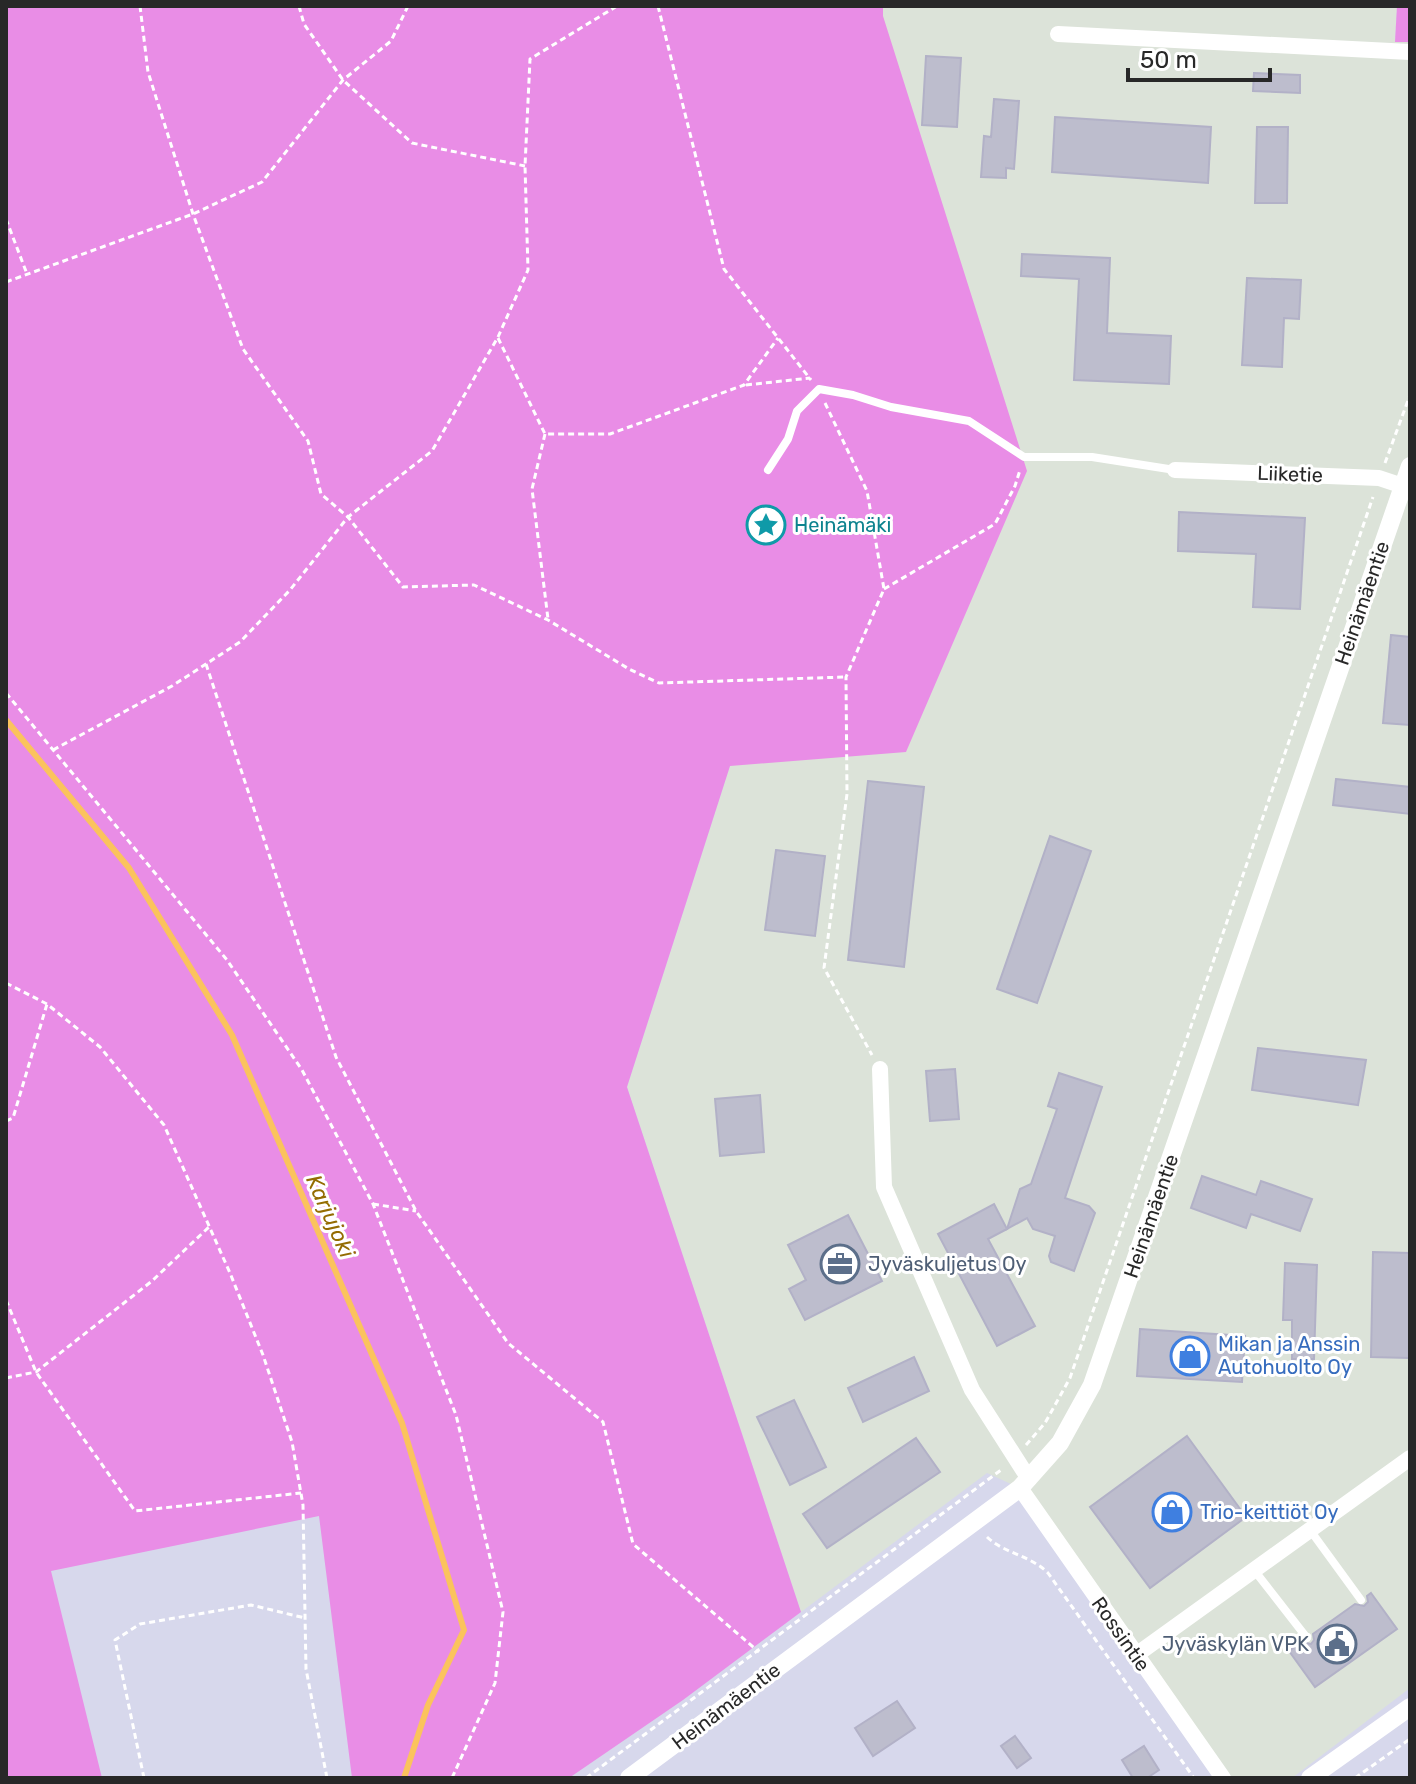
<svg xmlns="http://www.w3.org/2000/svg" width="1416" height="1784" font-family="Rubik,sans-serif">
<rect width="100%" height="100%" fill="#d7d8ec"/>
<path fill="#dce3d9" d="M883 6H1397L1395 41 1410 42V1688L1292 1778H1233L1222 1767 1026 1491 987 1473 801 1612 627 1087 730 766 883 16Z"/>
<g fill="#e98de6">
<path d="M6 6H883V16L1027 471 906 752 730 766 627 1087 801 1612 683 1700 569 1778H352L319 1516 51 1571 102 1778H6Z"/>
<path d="M1397 6H1410V42H1395Z"/>
</g>
<g fill="none" stroke-linecap="round" stroke-linejoin="round">
<path stroke="#fbc35d" stroke-width="6" d="M6 720 129 868 232 1035 402 1423 464 1630 428 1705 404 1778"/>
</g>
<g fill="#bdbdcd" stroke="#b2b1c7" stroke-width="2">
<path d="M926 56 961 58 957 127 922 125Z"/>
<path d="M1254 73 1300 75V93L1253 91Z"/>
<path d="M994 99 1019 101 1014 169 1006 168V178L981 177 984 136 991 137Z"/>
<path d="M1055 117 1211 127 1208 183 1052 172Z"/>
<path d="M1257 127H1288L1287 203H1255Z"/>
<path d="M1022 254 1110 258 1107 333 1171 336 1169 384 1074 380 1079 279 1021 276Z"/>
<path d="M1247 278 1301 280 1299 319 1284 318 1282 367 1242 365Z"/>
<path d="M1179 512 1305 518 1300 609 1253 607 1256 554 1178 551Z"/>
<path d="M1391 635 1410 637V725L1383 723Z"/>
<path d="M1336 779 1410 787V814L1333 805Z"/>
<path d="M868 781 924 787 904 967 848 960Z"/>
<path d="M1050 836 1091 851 1037 1003 997 989Z"/>
<path d="M776 850 825 856 815 936 765 930Z"/>
<path d="M1258 1048 1366 1060 1358 1105 1252 1090Z"/>
<path d="M955 1069 959 1119 930 1121 926 1071Z"/>
<path d="M1059 1073 1102 1087 1065 1198 1089 1206 1095 1213 1074 1271 1051 1262 1049 1256 1055 1236 1033 1229 1027 1218 1007 1229 1020 1189 1031 1184 1057 1109 1048 1106Z"/>
<path d="M760 1095 764 1152 720 1156 715 1099Z"/>
<path d="M1202 1176 1256 1195 1261 1181 1312 1199 1300 1231 1251 1214 1246 1228 1191 1208Z"/>
<path d="M994 1204 1007 1229 988 1239 1035 1326 997 1346 938 1234Z"/>
<path d="M848 1215 882 1281 805 1320 789 1289 806 1280 788 1245Z"/>
<path d="M1373 1252 1410 1253 1409 1358 1371 1357Z"/>
<path d="M1285 1263 1317 1265 1314 1359H1292V1320H1283Z"/>
<path d="M1140 1329 1245 1336 1242 1382 1137 1376Z"/>
<path d="M914 1357 929 1391 863 1422 848 1388Z"/>
<path d="M794 1400 826 1467 790 1485 757 1417Z"/>
<path d="M1187 1436 1246 1517 1150 1588 1090 1507Z"/>
<path d="M916 1438 940 1472 827 1548 803 1514Z"/>
<path d="M1371 1593 1397 1629 1315 1687 1289 1651 1301 1642 1311 1644 1314 1640 1313 1634 1355 1604 1364 1606 1368 1602 1367 1596Z"/>
<path d="M897 1701 915 1728 873 1756 855 1728Z"/>
<path d="M1015 1736 1031 1758 1017 1768 1001 1746Z"/>
<path d="M1144 1746 1159 1770 1147 1778H1133L1122 1760Z"/>
</g>
<g fill="none" stroke-linecap="round" stroke-linejoin="round">
<g stroke="#fff" stroke-width="3" stroke-dasharray="6 4" stroke-linecap="butt">
<path d="M140 6 148 72 193 214 243 349 308 441 321 494 348 517 403 587 474 585 548 620 629 669 659 683 846 677"/>
<path d="M299 6 304 24 343 80 412 143 525 166"/>
<path d="M658 6 724 269 811 380"/>
<path d="M6 219 27 274"/>
<path d="M6 282 193 214 262 182 343 80 391 41 408 6"/>
<path d="M498 338 545 434H610L744 385 778 338"/>
<path d="M746 385 810 378"/>
<path d="M825 403 867 491 884 589 846 677 847 794 824 968 872 1055"/>
<path d="M545 434 532 489 548 619"/>
<path d="M1385 463 1410 395"/>
<path d="M884 589 995 524 1015 486 1020 470"/>
<path d="M206 664 336 1057 416 1211 508 1343 603 1422 633 1544 759 1652"/>
<path d="M6 693 227 960 302 1070 373 1204 456 1415 503 1612 495 1683 452 1778"/>
<path d="M53 750 172 686 240 642 290 590 348 517 432 451 498 337 528 270 525 166 530 59 617 6"/>
<path d="M6 983 47 1004 100 1047 164 1125 230 1273 263 1355 292 1442 303 1505 306 1669 327 1778"/>
<path d="M6 1121 13 1118 47 1004"/>
<path d="M373 1204 416 1211"/>
<path d="M6 1300 36 1372 135 1511 301 1493"/>
<path d="M6 1378 36 1372 152 1281 210 1226"/>
<path d="M1026 1445 1045 1423 1070 1378 1373 497"/>
<path d="M987 1537C1005 1554 1030 1555 1048 1573L1194 1778"/>
<path d="M6 1777 9 1778"/>
<path d="M144 1778 115 1640 140 1624 251 1605 305 1618"/>
<path d="M586 1778 1001 1470"/>
<path d="M1355 1778 1410 1739"/>
</g>
<g stroke="#fff" stroke-width="8">
<path d="M768 470 788 439 797 411 819 389 853 395 891 407 969 421 1024 457H1092L1175 470"/>
<path d="M1310 1530 1361 1600"/>
<path d="M1254 1570 1307 1638"/>
</g>
<g stroke="#fff" stroke-width="16">
<path d="M1058 34 1410 52"/>
<path d="M1175 470 1379 478 1403 486"/>
<path d="M880 1069 884 1187 972 1390 1029 1479"/>
<path d="M1020 1488 1223 1778"/>
<path d="M1136 1655 1410 1458"/>
</g>
<g stroke="#fff" stroke-width="18">
<path d="M629 1778 1020 1488 1060 1443 1092 1385 1410 466"/>
<path d="M1310 1778 1410 1707"/>
</g>
</g>
<defs>
<symbol id="sight-ring" viewBox="-11 -11 22 22"><circle r="9.5" fill="#fff" stroke="#0f9aa8" stroke-width="1.5"/><path d="M0-6L1.8-2.2L6-1.7L2.9 1.2L3.7 5.4L0 3.3L-3.7 5.4L-2.9 1.2L-6-1.7L-1.8-2.2Z" fill="#0f9aa8"/></symbol>
<symbol id="office-ring" viewBox="-11 -11 22 22"><circle r="9.5" fill="#fff" stroke="#5c6f8a" stroke-width="1.5"/><path d="M-6-3h4V-5.5h4V-3h4V5H-6ZM-1-4.5V-3h2v-1.5ZM-6 0V1H6V0Z" fill="#5c6f8a"/></symbol>
<symbol id="shop-ring" viewBox="-11 -11 22 22"><circle r="9.5" fill="#fff" stroke="#3f7fe0" stroke-width="1.5"/><path d="M-5-2.5h2.3a2.7 3.5 0 0 1 5.4 0H5L5.5 6h-11ZM-1.5-2.5h3a1.5 2.3 0 0 0-3 0Z" fill="#3f7fe0"/></symbol>
<symbol id="civic-ring" viewBox="-11 -11 22 22"><circle r="9.5" fill="#fff" stroke="#5c6f8a" stroke-width="1.5"/><path d="M-.6-6.5H3V-4.5H.6V-3L4-1V1h2V6H-6V1h2V-1L-.6-3ZM-1.2 2.5V6h2.4V2.5Z" fill="#5c6f8a"/></symbol>
</defs>
<g fill-rule="evenodd">
<use href="#sight-ring" x="744" y="503" width="44" height="44"/>
<use href="#office-ring" x="818" y="1242" width="44" height="44"/>
<use href="#shop-ring" x="1168" y="1334" width="44" height="44"/>
<use href="#shop-ring" x="1150" y="1490" width="44" height="44"/>
<use href="#civic-ring" x="1315" y="1622" width="44" height="44"/>
</g>
<g text-anchor="middle" stroke-width="6" stroke-linejoin="round" paint-order="stroke">
<g font-size="20" fill="#282828" stroke="#fff">
<text transform="translate(1290 474) rotate(2)" y="7">Liiketie</text>
<text transform="translate(1362 603) rotate(-71)" y="7">Heinämäentie</text>
<text transform="translate(1151 1216) rotate(-71)" y="7">Heinämäentie</text>
<text transform="translate(1121 1634) rotate(55)" y="7">Rossintie</text>
<text transform="translate(726 1706) rotate(-37)" y="7">Heinämäentie</text>
</g>
<g font-size="20" fill="#0d838f" stroke="#fff" text-anchor="start">
<text x="794" y="532">Heinämäki</text>
</g>
<g font-size="20" fill="#4e5e75" stroke="#fff" text-anchor="start">
<text x="868" y="1271">Jyväskuljetus Oy</text>
<text x="1309" y="1651" text-anchor="end">Jyväskylän VPK</text>
</g>
<g font-size="20" fill="#366cbe" stroke="#fff" text-anchor="start">
<text x="1218" y="1351">Mikan ja Anssin<tspan x="1218" dy="23">Autohuolto Oy</tspan></text>
<text x="1200" y="1519">Trio-keittiöt Oy</text>
</g>
<g font-size="22" font-style="italic" fill="#946c02" stroke="#fff">
<text transform="translate(331 1216) rotate(66)" y="8">Karjujoki</text>
</g>
</g>
<rect width="1416" height="1784" fill="none" stroke="#282828" stroke-width="16"/>
<path d="M1128 68v12h142v-12" fill="none" stroke="#282828" stroke-width="4"/>
<text x="1140" y="68" font-size="24" fill="#282828" stroke="#ffffff" stroke-width="6" paint-order="stroke">50 m</text>
</svg>
